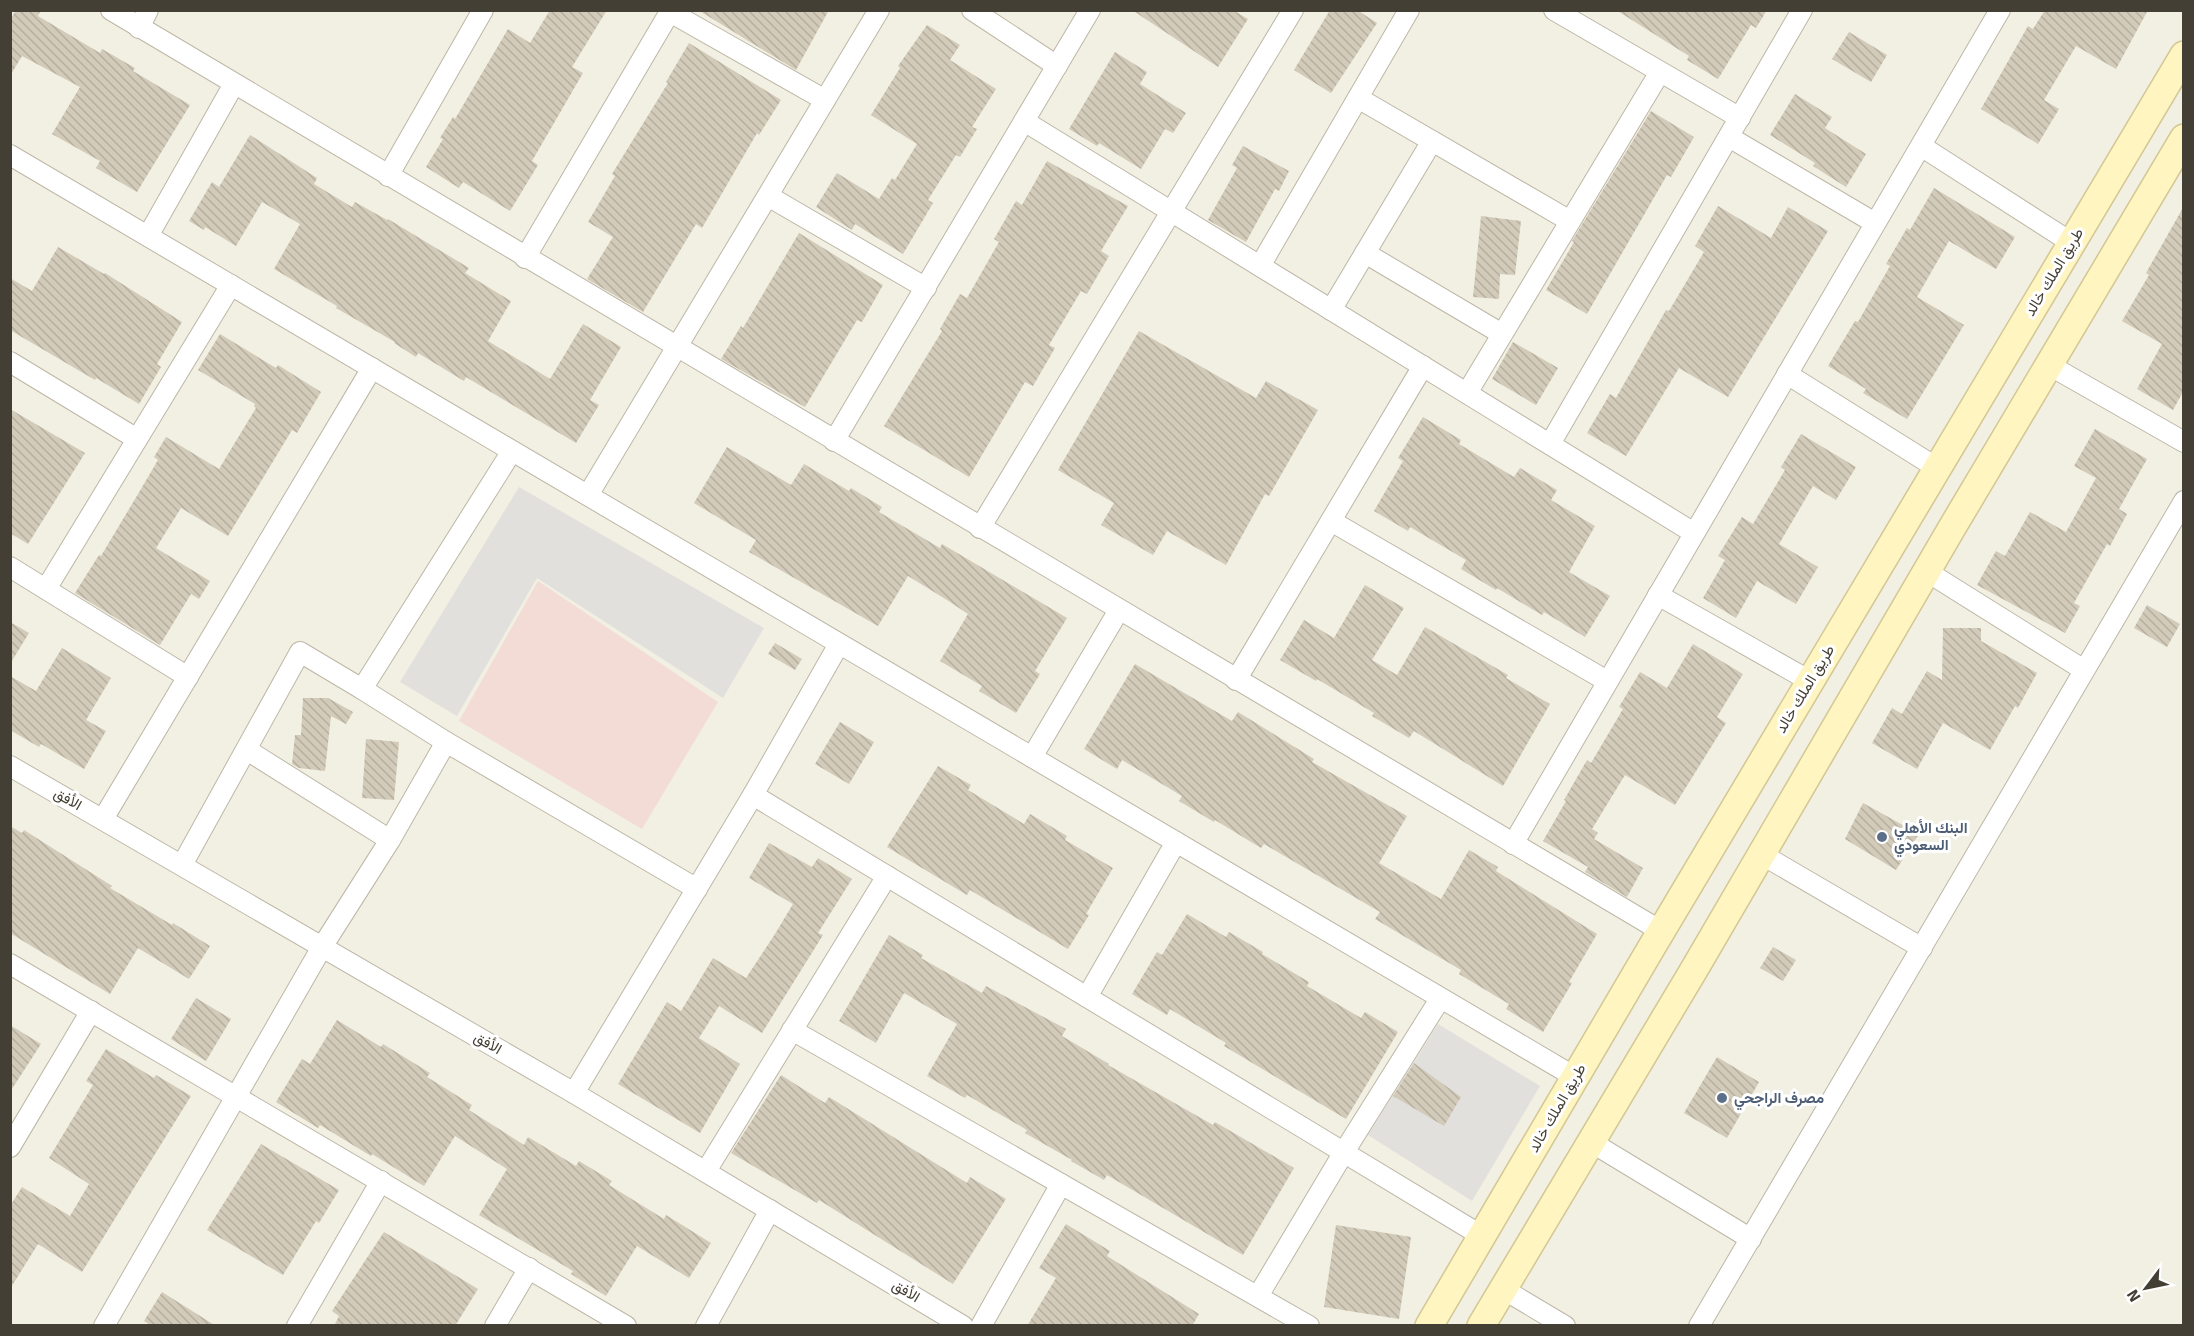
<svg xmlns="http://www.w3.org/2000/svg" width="2194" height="1336" font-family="Signika,Vazirmatn,sans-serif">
<defs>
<pattern id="building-back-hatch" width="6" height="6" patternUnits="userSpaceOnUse" patternTransform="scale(1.5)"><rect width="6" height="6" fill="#d3cbb9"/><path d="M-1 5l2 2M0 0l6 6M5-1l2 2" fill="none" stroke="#b6afa0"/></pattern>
</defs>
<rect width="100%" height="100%" fill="#f2efe3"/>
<path fill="#f3dcd6" d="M538 581 718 702 642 829 459 721Z"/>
<g fill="#e2e0dc">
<path d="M519 487 764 628 723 698 537 578 457 716 400 682Z"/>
<path d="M1438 1024 1540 1086 1472 1201 1368 1135Z"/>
</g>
<g fill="url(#building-back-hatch)">
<path d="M16 10H41L38 16 100 53 102 49 135 68 133 71 190 105 137 192 96 168 100 161 52 134 80 87 22 56 10 76V20Z"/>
<path d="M550 10H607L572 67 583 73 532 161 538 165 510 211 463 182 459 188 426 167 443 139 440 138 453 117 455 119 508 29 530 43Z"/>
<path d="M698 10H829L796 70Z"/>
<path d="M1132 10H1233L1248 19 1218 67Z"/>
<path d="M1330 10H1357L1377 23 1331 93 1294 70Z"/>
<path d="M1616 10H1767L1756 28 1751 25 1718 79 1687 60 1689 56Z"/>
<path d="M2045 10H2148L2116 69 2076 46 2044 100 2059 109 2038 144 1981 109 2028 26 2033 29Z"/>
<path d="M927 25 960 45 950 60 996 89 972 127 977 129 960 157 956 155 928 200 933 203 903 254 855 224 852 230 816 207 837 173 879 199 892 178 895 180 917 144 871 115 900 68 898 66Z"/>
<path d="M1849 32 1887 55 1871 82 1832 59Z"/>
<path d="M689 43 781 100 759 135 757 133 702 228 696 224 643 312 587 279 613 237 588 222 615 176 612 174 668 83 666 82Z"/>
<path d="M1115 52 1147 72 1140 84 1186 113 1173 133 1165 129 1141 169 1099 143 1097 146 1069 129Z"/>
<path d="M1795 94 1832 117 1825 128 1866 154 1846 187 1813 166 1815 163 1770 135Z"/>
<path d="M1651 111 1694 137 1671 177 1667 175 1587 314 1546 290 1574 242 1572 241Z"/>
<path d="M250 135 317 178 314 184 352 207 355 202 387 220 388 219 469 268 465 273 511 301 488 341 550 379 583 324 621 347 590 400 599 405 576 443 466 377 464 381 418 353 416 357 394 343 395 342 336 308 337 306 274 269 300 224 262 202 236 246 205 227 204 230 189 221 212 182 219 187Z"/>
<path d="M1243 146 1289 171 1279 191 1275 189 1246 242 1208 220 1237 168 1232 165Z"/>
<path d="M1047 161 1128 206 1101 251 1109 256 1087 294 1081 291 1049 345 1055 348 1033 386 1025 382 969 477 884 426 942 331 940 329 960 294 967 298 999 242 994 239 1016 201 1022 205Z"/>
<path d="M1934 188 2015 237 1996 269 1949 241 1917 297 1964 325 1907 419 1863 393 1866 389 1828 366 1855 321 1858 322 1890 266 1886 264 1907 228 1910 230Z"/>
<path d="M1718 206 1771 238 1788 207 1828 231 1728 397 1679 368 1626 456 1587 433 1610 394 1616 398 1666 310 1669 311 1704 252 1695 246Z"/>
<path d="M2184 206V390L2173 410 2137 389 2162 344 2122 321 2149 275 2146 273Z"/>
<path d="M1481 216 1521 221 1515 275 1500 274 1499 299 1473 297Z"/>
<path d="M799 233 883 285 862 322 857 320 805 407 721 359 741 326 743 328Z"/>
<path d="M58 247 104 274 105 273 182 322 157 364 161 367 139 404 96 378 95 380 10 330V278L32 291Z"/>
<path d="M1139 331 1256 398 1266 381 1318 410 1269 496 1265 494 1226 565 1167 531 1153 555 1101 525 1114 503 1058 470Z"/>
<path d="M220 334 276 368 278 365 321 392 297 433 292 430 228 536 181 508 156 548 210 581 199 599 191 594 160 645 75 593 99 555 101 556 141 489 158 460 154 457 166 437 219 469 256 408 254 406 255 404 198 370Z"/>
<path d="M1513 342 1558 368 1536 405 1492 379Z"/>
<path d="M10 409 85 453 28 544 10 533Z"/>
<path d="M1423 417 1461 440 1459 444 1514 477 1520 468 1557 490 1551 500 1595 526 1569 572 1610 596 1585 637 1544 612 1542 615 1497 588 1496 590 1461 569 1466 560 1410 527 1408 531 1374 511 1403 461 1398 458Z"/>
<path d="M2095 429 2147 459 2119 509 2127 514 2110 546 2107 544 2074 603 2080 606 2065 633 1977 585 1996 551 2005 556 2030 512 2066 532 2096 478 2074 466Z"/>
<path d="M1801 434 1856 467 1836 500 1813 486 1779 544 1818 567 1796 604 1757 581 1736 618 1703 598 1725 560 1718 556 1742 517 1753 524 1785 470 1781 467Z"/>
<path d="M727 447 791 485 804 464 849 491 851 488 882 507 879 512 940 548 942 544 1067 618 1035 671 1040 674 1016 713 979 691 982 686 940 661 968 614 947 600 908 576 878 626 749 552 756 540 694 503Z"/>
<path d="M1365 585 1404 608 1372 660 1397 675 1425 627 1508 675 1506 678 1550 704 1503 786 1414 731 1409 738 1372 716 1374 713 1317 679 1316 681 1280 660 1304 620 1334 638Z"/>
<path d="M2147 605 2180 624 2167 647 2134 628Z"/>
<path d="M10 622 29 633 10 664Z"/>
<path d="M1943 628H1981V641L2037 673 2018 708 2015 706 1990 750 1943 723 1917 769 1872 743 1892 708 1902 714 1927 671 1942 680Z"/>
<path d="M775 643 802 659 795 670 768 654Z"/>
<path d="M1693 644 1743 674 1717 717 1726 723 1675 805 1625 775 1592 829 1598 833 1594 839 1643 868 1627 897 1585 872 1588 867 1543 841 1566 801 1564 800 1587 760 1591 763 1623 709 1619 707 1640 672 1667 688Z"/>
<path d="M62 648 111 678 86 720 106 731 84 769 41 744 39 747 10 730V676L36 691Z"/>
<path d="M1135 664 1232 721 1238 712 1314 759 1312 762 1407 816 1379 863 1441 899 1469 850 1498 867 1496 871 1597 934 1569 982 1572 983 1543 1032 1506 1009 1509 1004 1459 974 1461 970 1375 919 1380 912 1264 844 1261 848 1215 820 1214 822 1179 801 1182 796 1122 760 1117 769 1084 749Z"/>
<path d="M303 698H328L353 712 346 724 331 716 325 771 299 768 292 764 295 735H301Z"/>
<path d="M840 722 874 742 849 784 815 764Z"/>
<path d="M366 739 399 742 394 800 362 798Z"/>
<path d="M938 766 971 785 968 790 1024 824 1030 814 1067 836 1065 840 1113 868 1086 914 1089 915 1068 949 970 890 967 895 887 847Z"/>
<path d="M1863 803 1919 834 1896 870 1845 839Z"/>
<path d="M10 826 22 833 24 830 112 886 110 888 172 925 173 923 210 946 189 979 138 948 110 994 10 933Z"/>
<path d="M769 843 812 867 818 858 852 879 818 933 823 935 762 1033 719 1006 699 1038 740 1064 700 1133 618 1084 667 1002 681 1011 713 958 746 978 775 934 793 904 749 878Z"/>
<path d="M1187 914 1226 937 1229 932 1263 952 1262 954 1309 982 1307 986 1361 1018 1365 1012 1398 1032 1346 1119 1224 1046 1226 1043 1170 1009 1167 1015 1132 994 1157 952 1162 955Z"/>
<path d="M889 935 923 955 921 958 982 993 986 986 1066 1029 1062 1036 1109 1064 1108 1065 1213 1125 1215 1122 1294 1168 1243 1255 1107 1175 1104 1180 1071 1161 1072 1160 1025 1133 1027 1130 967 1095 965 1098 927 1076 957 1024 904 993 876 1043 839 1021Z"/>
<path d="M1773 947 1796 960 1783 981 1760 968Z"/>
<path d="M196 998 231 1019 206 1061 171 1039Z"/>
<path d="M337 1020 381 1047 383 1044 430 1073 427 1077 472 1105 469 1110 524 1145 528 1137 576 1166 579 1161 612 1181 609 1185 664 1219 666 1215 711 1243 689 1278 637 1246 606 1296 571 1274 573 1271 479 1215 507 1169 455 1136 424 1186 372 1154 371 1156 320 1125 318 1128 276 1102 302 1059 310 1064Z"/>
<path d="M10 1025 41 1044 10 1092Z"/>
<path d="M106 1049 154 1078 156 1075 191 1096 82 1272 38 1244 10 1289V1206L22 1187 70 1216 89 1184 49 1158 93 1085 86 1081Z"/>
<path d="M1717 1057 1759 1082 1727 1138 1684 1113Z"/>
<path d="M1414 1063 1461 1097 1444 1126 1393 1096Z"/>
<path d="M781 1075 825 1103 829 1097 967 1183 970 1177 1006 1199 953 1284 819 1200 817 1203 731 1153Z"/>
<path d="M261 1144 339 1190 319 1223 316 1221 283 1275 207 1230Z"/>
<path d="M1066 1224 1110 1251 1107 1256 1199 1314 1192 1326H1027L1056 1278 1039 1268Z"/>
<path d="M1336 1225 1411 1237 1399 1319 1324 1307Z"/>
<path d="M384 1232 478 1289 455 1326H334L339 1316 332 1311Z"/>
<path d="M162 1292 216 1326H152L144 1321Z"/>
</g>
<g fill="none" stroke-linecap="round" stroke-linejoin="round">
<defs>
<g id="street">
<path d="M111 10 1661 931"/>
<path d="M972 10 1057 66"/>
<path d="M1554 10 1740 118"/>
<path d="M670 12 825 100"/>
<path d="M139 28 148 10"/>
<path d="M1358 98 1570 221"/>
<path d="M1024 121 1694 533"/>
<path d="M1729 137 1875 223"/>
<path d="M1921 146 2072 243"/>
<path d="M10 155 1575 1077"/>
<path d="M388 176 483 10"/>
<path d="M768 196 926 288"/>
<path d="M148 236 234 84"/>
<path d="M1365 253 1502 334"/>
<path d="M525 258 671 10"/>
<path d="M1260 266 1409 10"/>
<path d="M1331 310 1432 141"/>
<path d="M10 362 137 439"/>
<path d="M2049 365 2184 442"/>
<path d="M1787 374 1937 468"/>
<path d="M1467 393 1660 72"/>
<path d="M834 441 1090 10"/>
<path d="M1550 444 1802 10"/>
<path d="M512 451 362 689 446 742 697 889"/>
<path d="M588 495 879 10"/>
<path d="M1331 521 1607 681"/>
<path d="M980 528 1293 10"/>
<path d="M10 567 188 677"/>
<path d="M1926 571 2084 670"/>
<path d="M46 589 231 285"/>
<path d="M1658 595 1810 681"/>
<path d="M1236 680 1423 366"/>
<path d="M247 750 390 840"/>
<path d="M1032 757 1119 610"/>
<path d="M10 766 574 1093 963 1326"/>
<path d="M753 795 1482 1236"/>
<path d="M103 819 372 368"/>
<path d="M1513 844 2000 10"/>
<path d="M1761 854 1922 948"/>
<path d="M182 865 300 652 362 689"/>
<path d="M10 964 626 1326"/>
<path d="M1087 997 1176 842"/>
<path d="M792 1030 1309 1326"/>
<path d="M574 1093 753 795 839 644"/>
<path d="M1591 1142 1751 1239"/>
<path d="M10 1147 91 1011"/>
<path d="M706 1171 887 876"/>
<path d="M1503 1289 1565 1326"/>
<path d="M1258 1296 1344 1152 1440 999"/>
<path d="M104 1326 322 947 390 840 446 742"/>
<path d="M297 1326 381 1181"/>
<path d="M495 1326 529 1268"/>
<path d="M706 1326 770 1210"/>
<path d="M981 1326 1061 1184"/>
<path d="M1699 1326 2184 501"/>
</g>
<g id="secondary">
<path d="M1429 1326 1650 950 2184 55"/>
<path d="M1481 1326 1695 968 1953 526 2184 138"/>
</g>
</defs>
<use href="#street" stroke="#bdb7a6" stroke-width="22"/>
<use href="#secondary" stroke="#d3c793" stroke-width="30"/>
<use href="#street" stroke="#fff" stroke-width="20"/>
<use href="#secondary" stroke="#fff5c1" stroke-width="27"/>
</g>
<g fill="#5c6f8a" stroke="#fff" stroke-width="2">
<circle cx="1882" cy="837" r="6"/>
<circle cx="1722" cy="1098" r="6"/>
</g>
<g text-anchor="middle" stroke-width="6" stroke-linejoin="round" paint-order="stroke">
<g font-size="15" fill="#443f34" stroke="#fff">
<text transform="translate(2054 272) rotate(-59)" y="5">طريق الملك خالد</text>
<text transform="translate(1805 689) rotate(-59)" y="5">طريق الملك خالد</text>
<text transform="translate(68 799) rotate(30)" y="5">الأفق</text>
<text transform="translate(488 1043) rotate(30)" y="5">الأفق</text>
<text transform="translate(1557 1108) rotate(-60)" y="5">طريق الملك خالد</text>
<text transform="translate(906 1291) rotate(31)" y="5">الأفق</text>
</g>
<g font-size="15" font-weight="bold" fill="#4e5e75" stroke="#fff" text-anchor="start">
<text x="1894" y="833">البنك الأهلي<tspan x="1894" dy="17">السعودي</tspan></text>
<text x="1734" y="1103">مصرف الراجحي</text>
</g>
</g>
<rect width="2194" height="1336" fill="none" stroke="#443f34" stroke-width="24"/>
<g transform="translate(2146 1288) rotate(238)" stroke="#ffffff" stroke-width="4.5" paint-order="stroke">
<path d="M0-4.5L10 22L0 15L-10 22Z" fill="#443f34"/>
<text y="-9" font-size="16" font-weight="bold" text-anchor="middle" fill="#443f34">N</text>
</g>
</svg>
